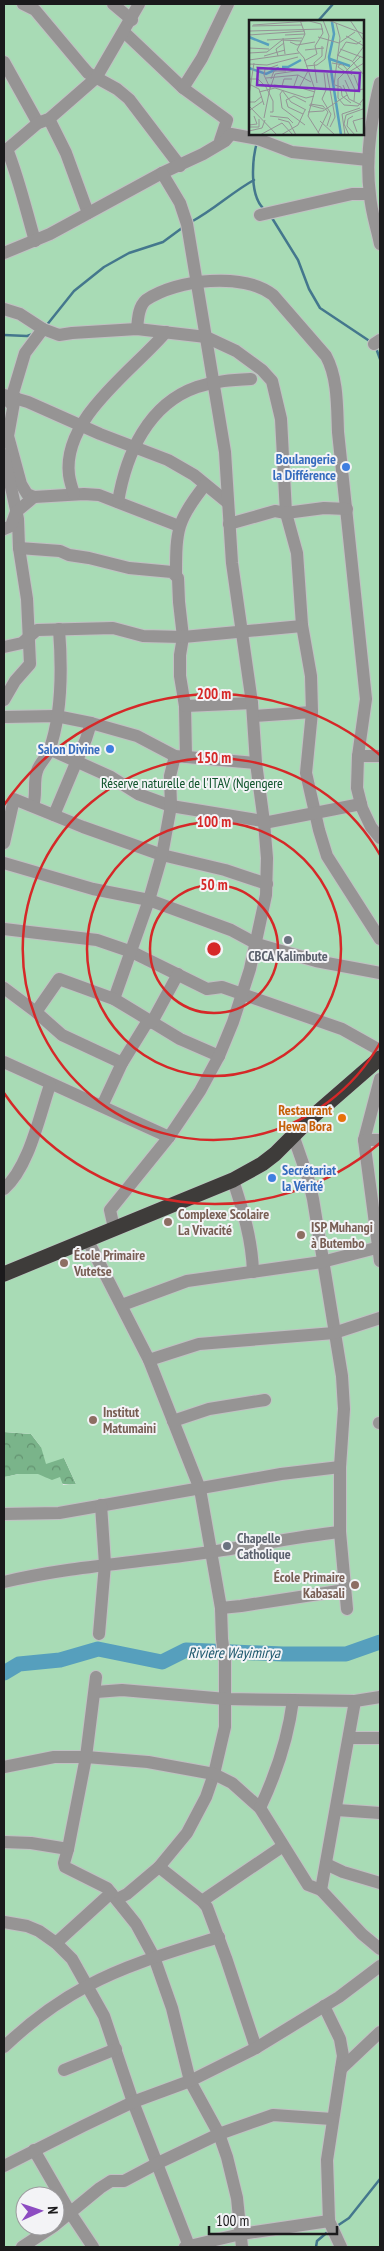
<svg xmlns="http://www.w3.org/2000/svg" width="384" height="2251" font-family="'PT Sans Narrow',sans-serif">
<defs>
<pattern id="forest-crowns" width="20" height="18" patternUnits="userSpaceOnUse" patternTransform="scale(1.25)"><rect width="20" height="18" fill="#7ab48a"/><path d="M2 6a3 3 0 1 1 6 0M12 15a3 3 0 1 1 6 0" fill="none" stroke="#639270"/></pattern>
</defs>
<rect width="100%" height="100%" fill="#e6e5e8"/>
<path fill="url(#forest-crowns)" d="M4 1432 31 1434 41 1447 64 1458 76 1484C57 1487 39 1474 20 1474 15 1474 9 1477 4 1477Z"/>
<path fill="#a8dbb5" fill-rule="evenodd" d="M4 4H380V2247H4V1477L19 1474H38L52 1480 60 1477 63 1485 76 1484 64 1458 46 1464 41 1447 31 1434 4 1432ZM250 21H363V134H250ZM25 2196H55V2226H25Z"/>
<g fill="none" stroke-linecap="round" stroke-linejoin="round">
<g stroke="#44778d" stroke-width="2.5">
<path d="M318 21 333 4"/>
<path d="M257 142C252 160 249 197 265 210"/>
<path d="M272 218 298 260 309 289 320 308 371 342"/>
<path d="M191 222C214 210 232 192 254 180"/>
<path d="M46 326 74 291 104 267 129 253 163 242 182 228"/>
<path d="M4 335 27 336 33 334"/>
<path d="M376 348 380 359"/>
<path d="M337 2226 349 2218 380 2179"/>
<path d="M316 2247 317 2241 330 2230"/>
</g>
<path stroke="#569fbd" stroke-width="15" d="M4 1673 19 1664 60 1660 98 1649 162 1662 186 1650 283 1654H346L380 1642"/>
<defs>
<g id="minor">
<path d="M23 4 35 10 82 66 88 73 117 89 129 99 180 166"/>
<path d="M113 4 132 20"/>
<path d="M124 32 183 88 227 120 220 141"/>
<path d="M4 62 38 123"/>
<path d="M380 83C371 119 365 158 370 195 371 212 377 228 380 244"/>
<path d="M183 88 202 58 228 4"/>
<path d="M49 119 66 153 88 213"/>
<path d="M7 149C19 179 26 210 35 241"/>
<path d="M4 152 38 123 49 119 96 78 139 4"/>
<path d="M260 215 352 194H369"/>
<path d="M4 253 50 234 162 173 203 154 225 141 231 134 258 139 292 152 368 160"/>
<path d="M4 309 20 314 43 329 59 335 72 333 137 329 206 337 236 351 262 370 272 381 281 419 286 513 297 553 302 625 311 676 312 712 306 773 319 830 327 856 380 939"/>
<path d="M137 329C138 320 138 307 146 300 177 279 243 272 273 295L326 356C338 378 337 407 338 432L366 699 358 756 357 788 362 808 371 827 380 838"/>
<path d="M374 344 380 340"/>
<path d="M4 395 28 402 100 434 168 460 194 475 227 502"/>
<path d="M15 397 8 436 21 484 27 494 34 497 84 494 99 495 179 526"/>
<path d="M10 403 25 353 43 329"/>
<path d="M4 455 18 519 19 548 27 599 30 664 15 681 4 700"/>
<path d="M74 494C72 488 70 482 69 475 62 418 134 370 166 332"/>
<path d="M118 502C126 454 148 404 197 387 215 381 232 380 251 379"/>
<path d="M229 524 275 511 286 513 324 508 347 509"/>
<path d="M4 529 11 526 16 512 34 497"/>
<path d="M19 548 60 551 69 555 89 558 129 568 172 572 178 578 179 602 183 637 180 655V676L185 706 186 757"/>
<path d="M176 574C176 530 177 520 205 485"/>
<path d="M4 647 22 643 37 630 113 628 143 636 183 637 302 626"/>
<path d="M185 706 252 703"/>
<path d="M254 716 312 712"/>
<path d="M4 717 56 716 91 723 137 736 175 756 256 763"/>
<path d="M49 749 111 777 138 794 171 806 269 822 361 804"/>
<path d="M358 756H380"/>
<path d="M33 806C37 795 33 782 37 771 39 764 46 758 49 751 62 715 62 667 59 629"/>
<path d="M54 815 86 739 91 723"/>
<path d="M4 843 14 799 83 827 162 855 225 870 267 884"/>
<path d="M4 863 93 889 149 900 231 930 257 944 316 961 380 973"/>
<path d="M4 929 97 940 132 952 207 989 222 987 342 1029 376 1048 380 1053"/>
<path d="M4 988 36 1012 62 1035 122 1063"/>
<path d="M114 999 149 900 162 855 171 806 170 776 175 756"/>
<path d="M36 1012 59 979 114 999 180 1039 219 1056"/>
<path d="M4 1062 169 1137"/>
<path d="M380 1079 364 1140 380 1261"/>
<path d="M102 1106 122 1063 146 1024 152 1022 178 974"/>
<path d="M293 1135 308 1178 313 1199 342 1376 344 1409 340 1467V1532L347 1609"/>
<path d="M364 1140H380"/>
<path d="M233 1180C243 1211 252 1239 253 1272"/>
<path d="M4 1189C29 1167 39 1117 50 1085"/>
<path d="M114 1228 110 1210 169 1137 200 1091 219 1056 233 1022 250 969 266 895 267 858 264 822 256 763 252 703 232 563 225 452 187 224 180 203 162 173"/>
<path d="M87 1239 149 1360 200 1489 221 1608 222 1639 225 1661V1727L214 1774 206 1797 187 1833 159 1867 127 1894 117 1899"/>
<path d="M122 1305 187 1281 322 1262 380 1247"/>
<path d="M149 1360 199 1344 334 1333 380 1318"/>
<path d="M173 1421 209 1409 265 1400"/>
<path d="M379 1423H380"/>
<path d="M4 1514 59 1513 281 1474 340 1467"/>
<path d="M4 1582C67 1567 132 1563 196 1554 244 1548 292 1537 340 1532"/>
<path d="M221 1608 241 1606 345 1590"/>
<path d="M99 1634 105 1564 101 1505"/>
<path d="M96 1692 122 1690 226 1699 293 1700 355 1701 380 1697"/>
<path d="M350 1738H380"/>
<path d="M4 1767 54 1757H86L148 1762 214 1774 232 1783 260 1808 308 1885 321 1890 362 1934 380 1949"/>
<path d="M260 1808C277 1772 288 1739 293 1700"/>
<path d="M337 1810 380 1813"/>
<path d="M4 1842 31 1843 68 1849 86 1757 96 1677"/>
<path d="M68 1849 64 1863 65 1867 107 1888 136 1924 154 1957 172 2008 190 2081 219 2134 227 2157 237 2198 242 2247"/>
<path d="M326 1864 343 1872 380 1883"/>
<path d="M159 1867 202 1901 207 1907 226 1958 256 2048"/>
<path d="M321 1890 355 1701"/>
<path d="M202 1901 283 1846"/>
<path d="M4 1922 27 1926 39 1931 56 1943 72 1959 104 2016 133 2102 189 2246"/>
<path d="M56 1943 111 1893"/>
<path d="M324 2006 340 2039 343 2056 327 2160 329 2221 341 2247"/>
<path d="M4 2047C28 2024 57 2002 87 1986 128 1964 174 1951 219 1937"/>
<path d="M341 2069 380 2032"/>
<path d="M64 2070 116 2049"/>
<path d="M34 2150 71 2214 93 2247"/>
<path d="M4 2166 83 2126 133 2102 190 2081 256 2048 339 1997 380 1966"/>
<path d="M55 2225 100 2188 111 2181H124L156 2164 219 2134 273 2115 332 2119"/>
<path d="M22 2247 54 2226"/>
<path d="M185 2247 241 2234 329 2221"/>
</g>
<path id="highway" d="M4 1274 233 1180 262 1164 275 1154 311 1118 380 1058"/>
</defs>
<use href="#minor" stroke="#c1c0c3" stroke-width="14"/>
<use href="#highway" stroke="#c1c0c3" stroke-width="16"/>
<use href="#minor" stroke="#969494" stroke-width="12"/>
<use href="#highway" stroke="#3e3c3a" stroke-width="15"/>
</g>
<g fill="none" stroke="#d62828" stroke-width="2.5">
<circle cx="214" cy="949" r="64"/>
<circle cx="214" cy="949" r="127"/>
<path d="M380 1043A191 191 0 1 1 380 855"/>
<path d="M380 1143A255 255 0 0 1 4 1093M4 805A255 255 0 0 1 380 755"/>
</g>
<g fill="#3f7fe0" stroke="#f3f3f6" stroke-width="2">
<circle cx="346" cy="467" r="5"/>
<circle cx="110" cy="749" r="5"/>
<circle cx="272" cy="1178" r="5"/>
</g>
<g fill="#6b7280" stroke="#f3f3f6" stroke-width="2">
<circle cx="288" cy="940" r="5"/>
<circle cx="227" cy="1546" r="5"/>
</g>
<circle fill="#e8710a" stroke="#f3f3f6" stroke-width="2" cx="342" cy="1118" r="5"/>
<g fill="#8d6e63" stroke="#f3f3f6" stroke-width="2">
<circle cx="168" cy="1222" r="5"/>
<circle cx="301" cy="1235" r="5"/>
<circle cx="64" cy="1263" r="5"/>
<circle cx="93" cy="1420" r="5"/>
<circle cx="355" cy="1585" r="5"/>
</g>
<g text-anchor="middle" stroke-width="4" stroke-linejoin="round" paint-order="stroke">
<g font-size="14" font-weight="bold" fill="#366cbe" stroke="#f3f3f6" text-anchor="end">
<text x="336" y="464">Boulangerie<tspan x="336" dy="16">la Différence</tspan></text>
<text x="100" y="754">Salon Divine</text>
<text x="282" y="1175" text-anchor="start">Secrétariat<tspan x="282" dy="16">la Vérité</tspan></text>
</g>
<g font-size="14" fill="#0f532b" stroke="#f3f3f6">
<text x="192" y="788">Réserve naturelle de l'ITAV (Ngengere</text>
</g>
<g font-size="14" font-weight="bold" fill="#5b616d" stroke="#f3f3f6">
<text x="288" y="961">CBCA Kalimbute</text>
<text x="237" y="1543" text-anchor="start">Chapelle<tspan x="237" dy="16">Catholique</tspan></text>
</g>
<g font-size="14" font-weight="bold" fill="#c56008" stroke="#f3f3f6" text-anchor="end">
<text x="332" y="1115">Restaurant<tspan x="332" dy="16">Hewa Bora</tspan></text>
</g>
<g font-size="14" font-weight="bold" fill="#785e54" stroke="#f3f3f6" text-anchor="start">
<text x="178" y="1219">Complexe Scolaire<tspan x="178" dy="16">La Vivacité</tspan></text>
<text x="311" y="1232">ISP Muhangi<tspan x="311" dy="16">à Butembo</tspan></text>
<text x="74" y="1260">École Primaire<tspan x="74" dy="16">Vutetse</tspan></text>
<text x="103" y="1417">Institut<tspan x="103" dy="16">Matumaini</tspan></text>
<text x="345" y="1582" text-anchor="end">École Primaire<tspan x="345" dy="16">Kabasali</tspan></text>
</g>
<g font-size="15" font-style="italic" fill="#1b566c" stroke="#f3f3f6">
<text x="234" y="1658">Rivière Wayimirya</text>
</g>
</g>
<g transform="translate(249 20)">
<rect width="115" height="115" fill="#e6e5e8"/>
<path d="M0 0H115V115H0Z" fill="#a8dbb5"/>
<path fill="none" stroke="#569fbd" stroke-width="2.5" d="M83 2 85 14 80 37 92 115M0 17 20 25M81 39 101 46M33 47H39L52 40M0 48 17 54 30 48"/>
<path fill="none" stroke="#959496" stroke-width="1" d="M51 0 56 14 48 30 55 38 66 70 59 96 71 115M79 0 115 14M101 0 115 21M4 5 60 1 72 4 74 13 66 26 68 34 55 41M3 6 53 5M1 11 74 9M0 15 56 11M36 15 56 14M97 16 115 26M69 17 90 23M34 18 36 34M18 20 53 18M41 22 48 25 66 22M90 23 106 12M0 28 20 29M91 29 115 38M56 30 75 28M0 33 18 32 33 20 52 21M88 35 103 41 115 55M89 35 97 22 108 24 112 21M15 36 36 30M29 36 27 29 35 23M112 36 89 59V78L95 85 109 86 115 78M0 40 50 33M104 41 115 26M83 43 94 45 103 55M0 44 18 45 49 37M91 44 89 47 98 53 106 70 105 81M57 46 68 45 76 39 80 16 74 0M7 47 18 49 29 45M100 52 115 43M75 53 77 70 73 79 82 94 78 106M78 53 86 97 81 107M49 55 45 66 66 72M105 55 111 71M17 58 49 55 62 62M0 59H9L17 67 24 81V92H21M22 59 25 51H37M96 60 101 71 115 69M68 63 65 43 73 36V26M0 64 10 69 15 85M25 65 45 67M85 65 91 18 87 3M86 65 92 67 93 76 102 83M94 65 100 79 112 85M33 66 35 59H43M50 68 59 51M21 69 26 54 53 50M33 70 42 82 57 90M34 70 31 74 33 88 56 105M10 72 26 68 57 78 65 76M0 75 5 43M0 82H6L13 76M61 84 74 86 79 92 69 113M60 85 75 89M1 87 28 115M1 90 14 81M59 92 74 91 98 75M54 94 39 87 37 80 45 76 57 82M21 96 39 98 44 103M104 96 99 99 98 106 106 115M15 98 21 68 15 55 16 49M29 99 40 102 47 115M71 101 86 115M0 105 8 104 5 96M1 107H10V99M0 111 13 108 16 100M108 112 104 101 115 98M11 115 33 103 44 115M32 115 49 105 56 90M96 115 93 94 111 88M100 115 95 104 97 95 114 89"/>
<path fill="#7b2cbf" fill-opacity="0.15" stroke="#7b2cbf" stroke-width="2.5" d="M9 48 111 53 110 71 8 65Z"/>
<rect width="115" height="115" fill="none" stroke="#1b1a1c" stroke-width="2.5"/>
</g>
<circle cx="214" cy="949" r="8" fill="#d62828" stroke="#f3f3f6" stroke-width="2.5"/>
<g font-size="15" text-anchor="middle" font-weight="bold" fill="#d62828" stroke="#f3f3f6" stroke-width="4" stroke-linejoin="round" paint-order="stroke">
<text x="214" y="699">200 m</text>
<text x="214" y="763">150 m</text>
<text x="214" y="827">100 m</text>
<text x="214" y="890">50 m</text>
</g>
<rect width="384" height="2251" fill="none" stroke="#1b1a1c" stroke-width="10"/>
<g transform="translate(40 2211) rotate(87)"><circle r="24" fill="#f3f3f6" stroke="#9d9c9f"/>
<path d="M0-4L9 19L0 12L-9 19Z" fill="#8d4cc2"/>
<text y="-8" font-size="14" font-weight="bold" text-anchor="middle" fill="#1b1a1c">N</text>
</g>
<path d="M209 2226v8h128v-8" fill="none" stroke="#1b1a1c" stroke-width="2.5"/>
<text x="216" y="2226" font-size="15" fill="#1b1a1c" stroke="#f3f3f6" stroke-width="4" paint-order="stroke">100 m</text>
</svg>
